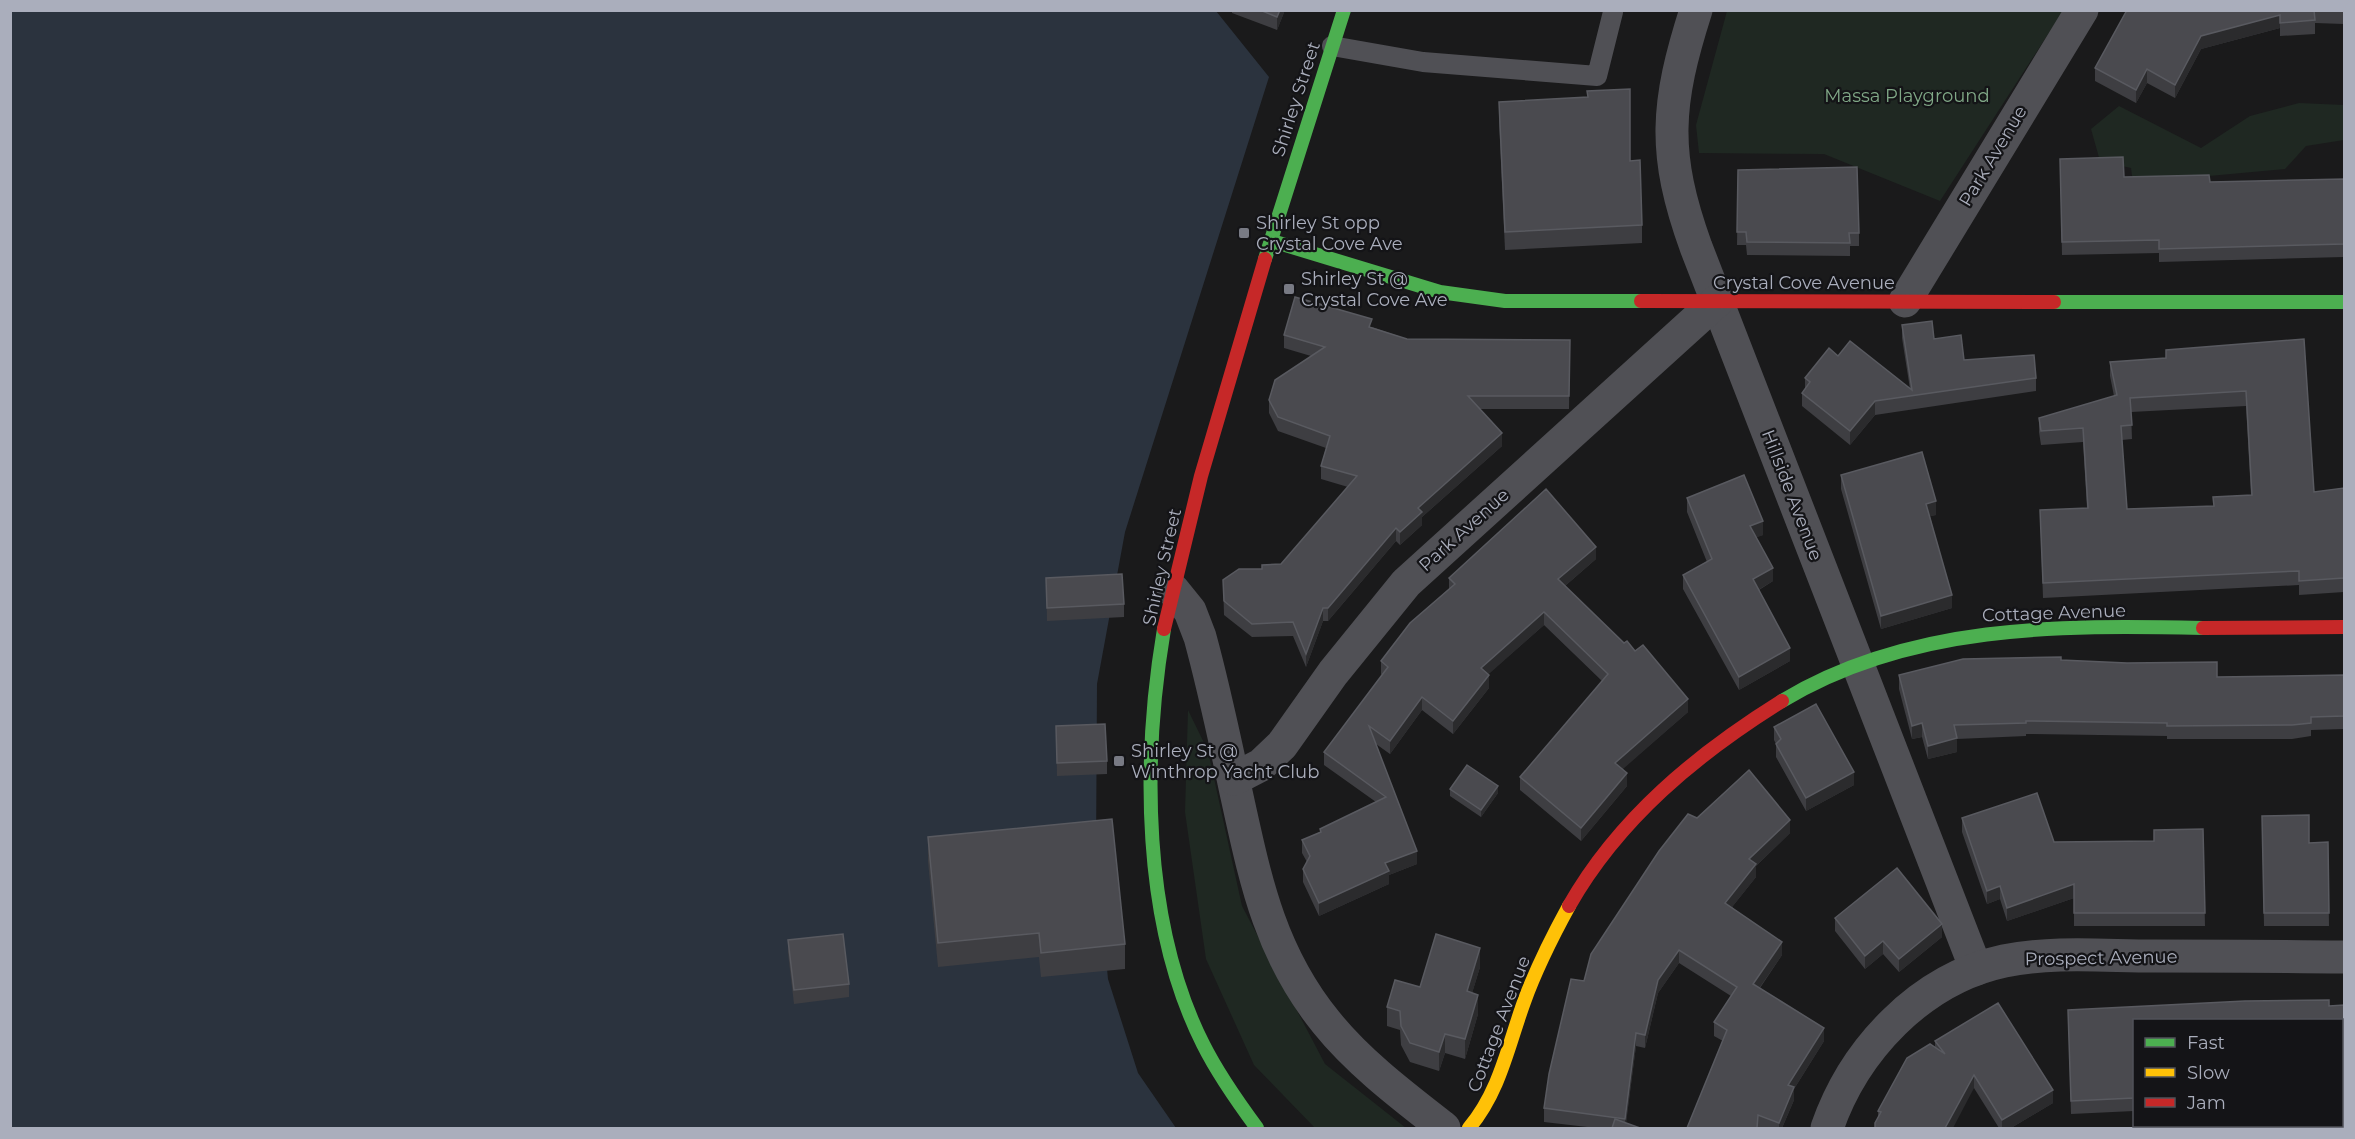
<svg xmlns="http://www.w3.org/2000/svg" width="2355" height="1139" font-family="Montserrat,sans-serif">
<rect width="100%" height="100%" fill="#1a1a1b"/>
<g fill="#1f2822">
<path d="M1727 11H2063L1940 201 1824 154 1699 153 1696 125Z"/>
<path d="M2299 103 2344 105V140L2306 146 2285 169 2133 183 2131 168 2100 161 2091 129 2119 106 2201 148 2250 116Z"/>
<path d="M1188 710 1208 751 1242 906 1325 1064 1406 1128H1315L1254 1065 1206 959 1185 812Z"/>
</g>
<path fill="#2b333e" d="M10 11H1216L1269 77 1125 532 1097 684 1096 858 1108 979 1138 1073 1176 1128H11Z"/>
<g fill="none" stroke-linecap="round" stroke-linejoin="round">
<path stroke="#505055" stroke-width="20" d="M1332 46 1423 62 1597 76 1613 12"/>
<g stroke="#505055" stroke-width="33">
<path d="M1696 10C1666 104 1662 153 1696 247L1976 969"/>
<path d="M1905 301 2082 10"/>
<path d="M1173 590 1190 611 1200 637C1214 688 1225 740 1236 792 1255 878 1269 952 1326 1022 1359 1063 1403 1096 1444 1128"/>
<path d="M1234 779 1261 765 1282 745 1333 673 1406 583 1717 301"/>
<path d="M1827 1128C1854 1050 1920 979 2004 961 2053 951 2105 956 2154 956 2217 956 2281 956 2344 957"/>
</g>
<g stroke="#4caf50" stroke-width="14">
<path d="M1272 241 1440 292 1505 301H1641"/>
<path d="M1265 259 1344 10"/>
<path d="M2054 302H2344"/>
<path d="M1164 629C1142 760 1142 923 1203 1044 1218 1074 1237 1101 1257 1128"/>
<path d="M1782 701C1909 624 2060 625 2203 628"/>
</g>
<path stroke="#ffc107" stroke-width="14" d="M1469 1128C1500 1091 1508 1046 1524 1002 1536 969 1552 937 1569 906"/>
<g stroke="#c62828" stroke-width="14">
<path d="M1641 301 2054 302"/>
<path d="M2203 628 2344 627"/>
<path d="M1164 629 1201 476 1265 259"/>
<path d="M1569 906C1619 818 1697 754 1782 701"/>
</g>
</g>
<g fill="#3e3e42" fill-rule="evenodd">
<path d="M1232 10H1285L1277 30 1232 13Z"/>
<path d="M2127 10H2344V24L2315 23V34L2280 36V28L2201 49 2175 98 2147 83 2136 103 2095 81V68Z"/>
<path d="M1499 102 1630 161 1642 225V243L1505 250 1499 120Z"/>
<path d="M2060 159 2124 177 2210 182 2344 179V257L2159 262V253L2062 255Z"/>
<path d="M1738 170 1859 233V246H1850V256L1747 255 1746 245H1737Z"/>
<path d="M1902 325 1934 339 1964 360 2036 378V391L1875 415 1850 445 1802 406V393L1805 389V378L1838 356 1910 389 1902 338Z"/>
<path d="M1372 327 1407 339 1570 340 1569 409H1480L1502 446 1422 517V525L1400 545 1396 541 1328 621H1323L1306 667 1293 636 1252 637 1224 615 1223 580 1262 569 1281 564 1348 487 1321 479V466L1326 448 1278 431 1269 413V400L1311 356 1284 348V335Z"/>
<path d="M2304 339 2314 492 2344 488V592L2299 595V585L2043 598 2040 510 2087 508 2083 442 2041 445 2039 432V418L2114 396 2110 376V362L2166 358ZM2246 406 2251 495 2213 506 2127 509 2122 440 2132 439 2131 412Z"/>
<path d="M1841 475 1936 515 1930 516 1952 608 1881 629 1841 489Z"/>
<path d="M1687 498 1763 535 1756 537 1773 581 1759 590 1790 661 1739 690 1683 589V575L1707 562 1687 512Z"/>
<path d="M1596 559 1565 586 1688 712 1622 769 1627 786 1581 841 1520 790V777L1602 681 1544 625 1488 674 1489 688 1453 734 1422 710 1390 754 1376 744 1417 864 1389 875V884L1319 916 1303 882V869L1307 862 1302 853V840L1320 832V829L1376 802 1324 765V752L1382 675 1381 674V661L1449 589V578Z"/>
<path d="M1046 578 1124 604V617L1047 621Z"/>
<path d="M2061 660 2217 677 2344 675V729L2311 730V736L2292 739H2167V736L2026 734V736L1957 739V752L1928 759 1922 737 1912 739 1899 689V675Z"/>
<path d="M1056 726 1107 761V774L1057 776Z"/>
<path d="M1774 727 1854 785 1806 811 1776 757V744L1774 740Z"/>
<path d="M1450 789 1498 793 1481 817 1450 796Z"/>
<path d="M2262 816 2309 843 2328 842 2329 926H2264Z"/>
<path d="M1697 818 1790 833 1756 866V877L1732 907 1782 955 1760 988 1824 1041 1794 1089V1100L1782 1128H1687L1723 1041 1714 1036V1022L1731 996 1679 963 1658 993 1645 1048 1636 1046 1626 1123 1640 1128H1596L1544 1122V1108L1584 981Z"/>
<path d="M1962 818 2054 842 2154 841 2203 829 2205 926H2074V898L2007 921 2000 899 1987 904 1962 832Z"/>
<path d="M928 837 1125 944V969L1041 977 1039 957 938 967 928 861Z"/>
<path d="M1835 918 1942 937 1899 972 1883 954 1865 969 1835 931Z"/>
<path d="M788 940 849 984V997L794 1004 788 953Z"/>
<path d="M1480 967 1472 993 1478 1014 1465 1059 1445 1053 1439 1071 1410 1062 1401 1045 1400 1030 1387 1026V1007L1420 987Z"/>
<path d="M2329 1006 2342 1020H2134V1111L2071 1114 2068 1010Z"/>
<path d="M1935 1041 2053 1103 2011 1128H1999L1974 1088 1878 1118V1111L1935 1048Z"/>
</g>
<g fill="#2b2b2d">
<path d="M1280 10H1285L1277 30V17Z"/>
<path d="M2280 15V28L2201 49 2175 98V85L2201 36Z"/>
<path d="M2147 69V83L2136 103V90Z"/>
<path d="M1875 401V415L1850 445V431Z"/>
<path d="M1502 433V446L1422 517V525L1400 545V532L1418 508Z"/>
<path d="M1936 501V515L1926 517V504Z"/>
<path d="M1763 521V535L1750 540V526Z"/>
<path d="M1396 528V541L1328 621V608Z"/>
<path d="M1596 547V559L1558 592V579Z"/>
<path d="M1773 568V581L1753 593V579Z"/>
<path d="M1952 595V608L1881 629V616Z"/>
<path d="M1323 608V621L1306 667V654Z"/>
<path d="M1544 612V625L1481 681V668Z"/>
<path d="M1790 648V661L1739 690V677Z"/>
<path d="M1489 675V688L1453 734V721Z"/>
<path d="M1422 697V710L1390 754V741Z"/>
<path d="M1688 699V712L1615 776V763Z"/>
<path d="M1922 723V737L1912 739V726Z"/>
<path d="M1957 738V752L1928 759V746Z"/>
<path d="M1854 772V785L1806 811V798Z"/>
<path d="M1627 773V786L1581 841V828Z"/>
<path d="M1498 786V793L1481 817V810Z"/>
<path d="M1790 820V833L1756 866V877L1725 916V903L1749 859Z"/>
<path d="M1417 851V864L1389 875V884L1319 916V903L1385 863Z"/>
<path d="M2074 884V898L2007 921V908Z"/>
<path d="M2000 886V899L1987 904V891Z"/>
<path d="M1942 924V937L1899 972V959Z"/>
<path d="M1883 941V954L1865 969V956Z"/>
<path d="M1782 942V955L1753 997V984Z"/>
<path d="M1480 948V967L1467 1010V991Z"/>
<path d="M1679 950V963L1658 993 1645 1048V1035L1658 980Z"/>
<path d="M1478 995V1014L1465 1059V1039Z"/>
<path d="M1824 1028V1041L1794 1089V1100L1782 1128H1779V1123L1788 1085Z"/>
<path d="M1636 1033V1046L1625 1128V1119Z"/>
<path d="M1445 1034V1053L1439 1071V1052Z"/>
<path d="M1974 1075V1088L1953 1128H1945Z"/>
<path d="M2053 1090V1103L2011 1128H2002V1120Z"/>
</g>
<g fill="#4a4a4f" stroke="#595a60" stroke-width="1.5" fill-rule="evenodd">
<path d="M1260 10H1280L1277 17Z"/>
<path d="M2127 10H2314L2315 20 2280 23V15L2201 36 2175 85 2147 69 2136 90 2095 68Z"/>
<path d="M1630 89V161L1640 160 1642 225 1505 232 1499 102 1588 97 1587 91Z"/>
<path d="M2123 157 2124 177 2209 175 2210 182 2344 179V244L2159 249V240L2062 242 2060 159Z"/>
<path d="M1857 167 1859 233H1849L1850 243 1747 242 1746 232H1737L1738 170Z"/>
<path d="M1295 297 1372 319 1369 327 1407 339 1570 340 1569 396H1468L1502 433 1418 508 1422 512 1400 532 1396 528 1328 608H1323L1306 654 1293 622 1252 624 1224 601 1223 580 1239 569H1262V565L1281 564 1357 476 1321 466 1330 436 1278 417 1269 400 1275 380 1325 347 1284 335Z"/>
<path d="M1932 321 1934 339 1961 335 1964 360 2034 355 2036 378 1875 401 1850 431 1802 393 1810 382 1805 378 1829 348 1838 356 1850 341 1912 390 1902 325Z"/>
<path d="M2304 339 2314 492 2344 488V578L2299 581V571L2043 583 2040 510 2088 508 2083 428 2041 431 2039 418 2117 395 2110 362 2166 358V350ZM2246 391 2252 495 2213 497 2214 506 2127 509 2121 426 2132 425 2130 398Z"/>
<path d="M1922 452 1936 501 1926 504 1952 595 1881 616 1841 475Z"/>
<path d="M1744 475 1763 521 1750 526 1773 568 1753 579 1790 648 1739 677 1683 575 1712 559 1687 498Z"/>
<path d="M1546 489 1596 547 1558 579 1624 643 1627 641 1635 651 1643 645 1688 699 1615 763 1627 773 1581 828 1520 777 1608 674 1544 612 1481 668 1489 675 1453 721 1422 697 1390 741 1369 726 1417 851 1385 863 1389 871 1319 903 1303 869 1310 856 1302 840 1321 832 1320 829 1386 797 1324 752 1388 667 1381 661 1410 623 1455 584 1449 578Z"/>
<path d="M1122 574 1124 604 1047 608 1046 578Z"/>
<path d="M2061 657V660L2127 663 2217 662V677L2344 675V716L2311 717V723L2292 725 2167 726V723L2026 721V723L1954 725 1957 738 1928 746 1922 723 1912 726 1899 675 1963 659Z"/>
<path d="M1816 704 1854 772 1806 798 1776 744 1781 739 1774 727Z"/>
<path d="M1105 724 1107 761 1057 763 1056 726Z"/>
<path d="M1467 765 1498 786 1481 810 1450 789Z"/>
<path d="M1749 770 1790 820 1749 859 1756 864 1725 903 1782 942 1753 984 1824 1028 1788 1085 1794 1087 1779 1123 1758 1115 1757 1128H1687L1727 1030 1714 1022 1737 987 1679 950 1658 980 1645 1035 1636 1033 1625 1119 1544 1108 1549 1074 1571 979 1584 981 1591 954 1659 851 1688 814 1697 818Z"/>
<path d="M2037 793 2054 842 2154 841V830L2203 829 2205 913H2074V884L2007 908 2000 886 1987 891 1962 818Z"/>
<path d="M2309 815V843L2328 842 2329 913H2264L2262 816Z"/>
<path d="M1112 819 1125 944 1041 953 1039 933 938 943 928 837Z"/>
<path d="M1897 868 1942 924 1899 959 1883 941 1865 956 1835 918Z"/>
<path d="M843 934 849 984 794 990 788 940Z"/>
<path d="M1436 934 1480 948 1467 991 1478 995 1465 1039 1445 1034 1439 1052 1410 1043 1401 1026 1400 1011 1387 1007 1395 980 1420 987Z"/>
<path d="M2329 1000V1006L2344 1005V1128H2286V1125H2342V1020H2134V1098L2071 1101 2068 1010 2245 1001Z"/>
<path d="M1998 1003 2053 1090 2002 1120 1974 1075 1945 1128H1875V1123L1881 1112 1878 1111 1907 1058 1930 1044 1945 1054 1935 1041Z"/>
<path d="M1615 1119 1640 1128H1612Z"/>
</g>
<g fill="#787a84" stroke="#141417" stroke-width="2">
<rect x="1238" y="227" width="12" height="12" rx="3"/>
<rect x="1283" y="283" width="12" height="12" rx="3"/>
<rect x="1113" y="755" width="12" height="12" rx="3"/>
</g>
<g text-anchor="middle" stroke-width="4.5" stroke-linejoin="round" paint-order="stroke">
<g font-size="18" fill="#80a887" stroke="#141417">
<text x="1907" y="102">Massa Playground</text>
</g>
<g font-size="18" fill="#aaaebc" stroke="#141417">
<text transform="translate(1296 99) rotate(-72)" y="6">Shirley Street</text>
<text transform="translate(1993 156) rotate(-59)" y="6">Park Avenue</text>
<text x="1804" y="289">Crystal Cove Avenue</text>
<text transform="translate(1792 495) rotate(69)" y="6">Hillside Avenue</text>
<text transform="translate(1464 530) rotate(-42)" y="6">Park Avenue</text>
<text transform="translate(1162 567) rotate(-77)" y="6">Shirley Street</text>
<text transform="translate(2054 613) rotate(-2)" y="6">Cottage Avenue</text>
<text transform="translate(2101 958) rotate(-1)" y="6">Prospect Avenue</text>
<text transform="translate(1499 1024) rotate(-69)" y="6">Cottage Avenue</text>
</g>
<g font-size="18" fill="#aaaebc" stroke="#141417" text-anchor="start">
<text x="1256" y="229">Shirley St opp<tspan x="1256" dy="21">Crystal Cove Ave</tspan></text>
<text x="1301" y="285">Shirley St @<tspan x="1301" dy="21">Crystal Cove Ave</tspan></text>
<text x="1131" y="757">Shirley St @<tspan x="1131" dy="21">Winthrop Yacht Club</tspan></text>
</g>
</g>
<rect width="2355" height="1139" fill="none" stroke="#aaaebc" stroke-width="24"/>
<rect x="2133" y="1019" width="210" height="108" fill="#141417" stroke="#505259" stroke-width="1.5"/>
<rect x="2145" y="1038" width="30" height="9" fill="#4caf50" stroke="#505259" stroke-width="1.5"/>
<text x="2187" y="1049" font-size="18" fill="#aaaebc">Fast</text>
<rect x="2145" y="1068" width="30" height="9" fill="#ffc107" stroke="#505259" stroke-width="1.5"/>
<text x="2187" y="1079" font-size="18" fill="#aaaebc">Slow</text>
<rect x="2145" y="1098" width="30" height="9" fill="#c62828" stroke="#505259" stroke-width="1.5"/>
<text x="2187" y="1109" font-size="18" fill="#aaaebc">Jam</text>
</svg>
